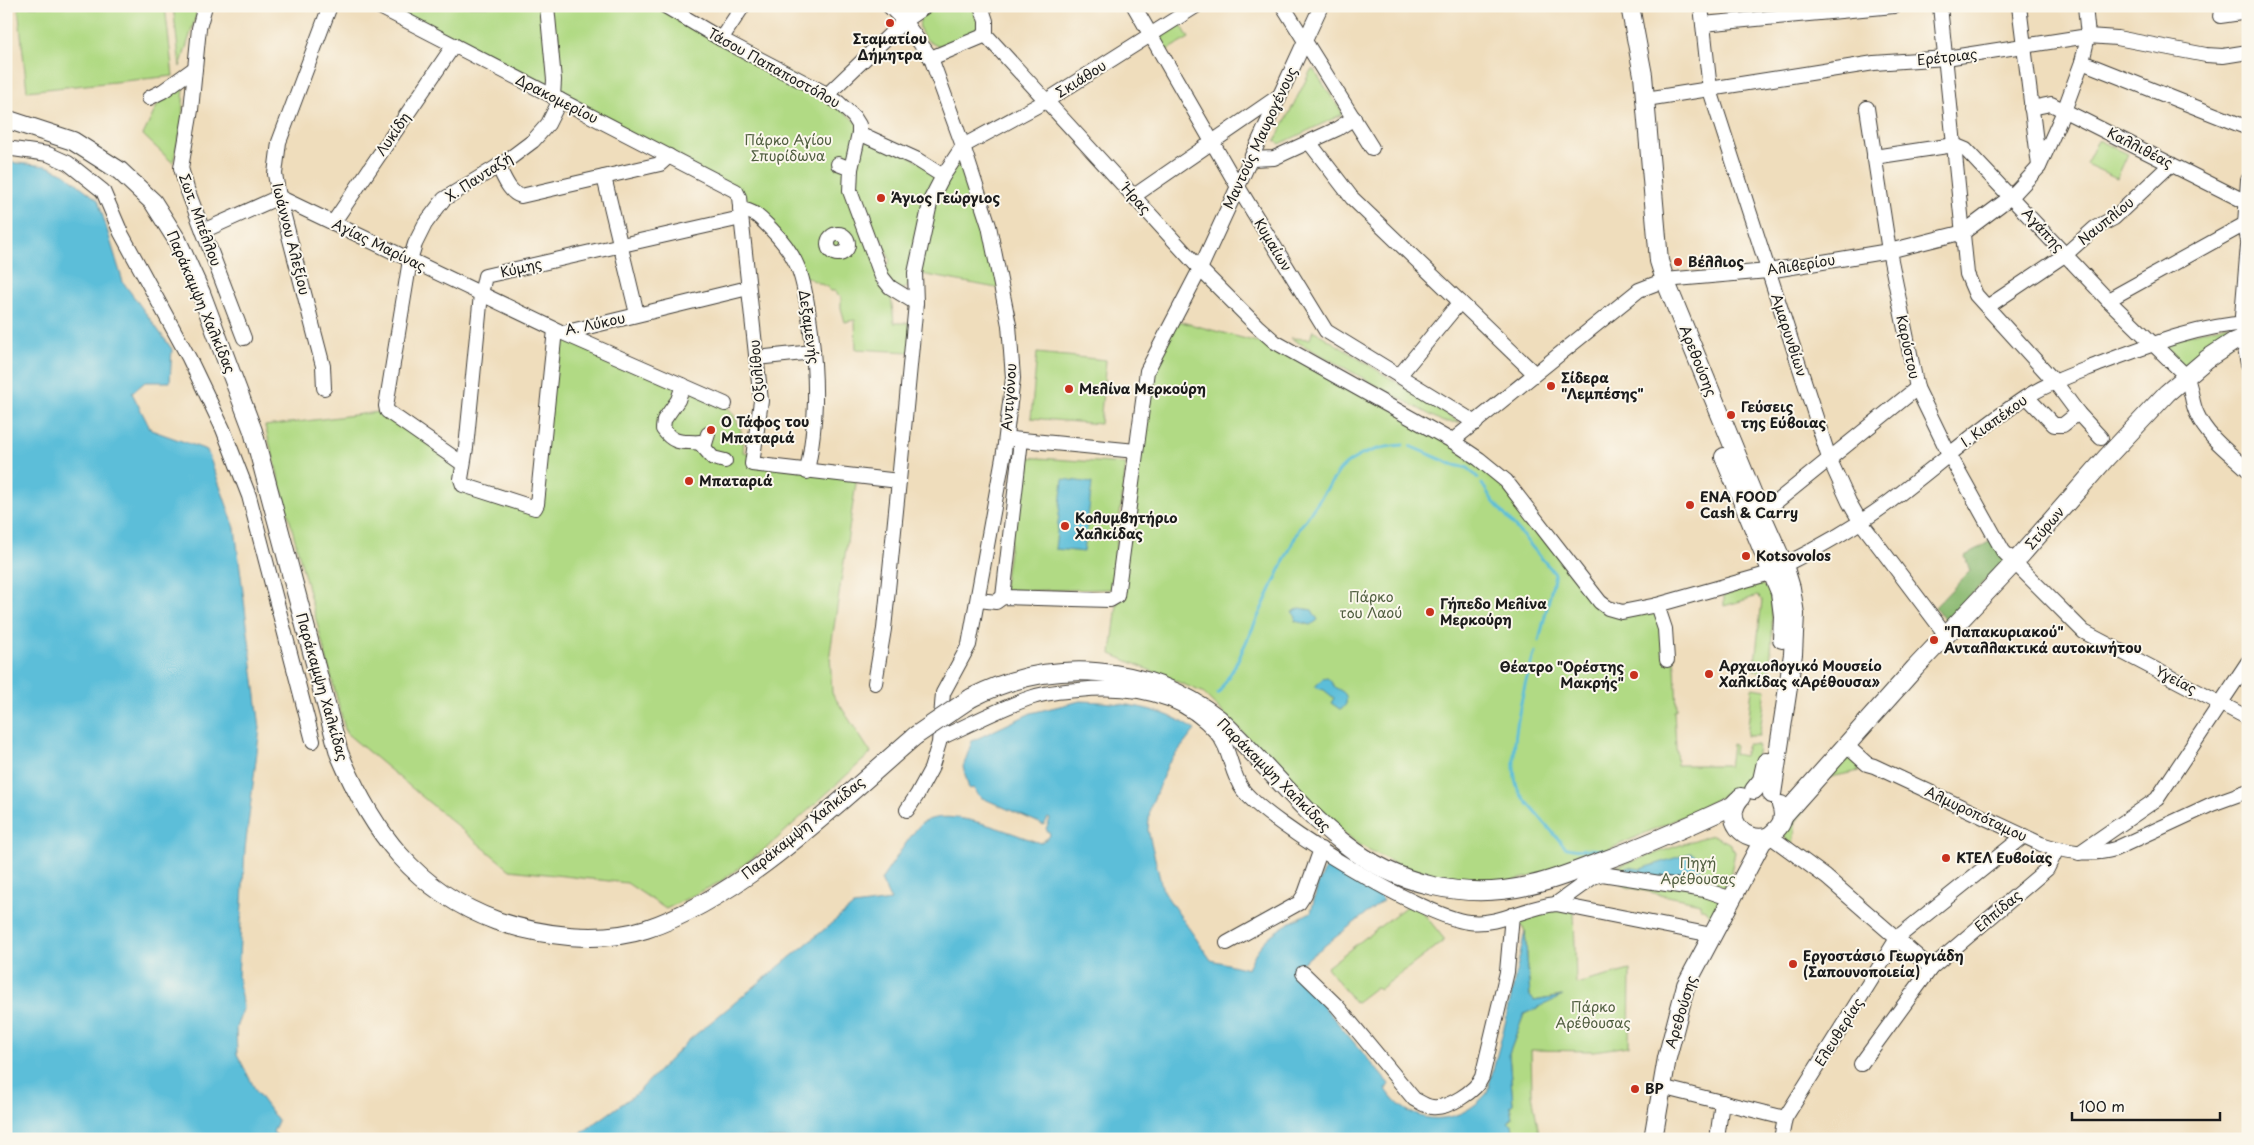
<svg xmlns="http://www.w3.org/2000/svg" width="2254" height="1145" font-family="'Playpen Sans',sans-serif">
<rect width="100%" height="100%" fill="#fbf7ec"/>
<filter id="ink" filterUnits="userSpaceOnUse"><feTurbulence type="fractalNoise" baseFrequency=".02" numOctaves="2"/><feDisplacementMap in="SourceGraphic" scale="10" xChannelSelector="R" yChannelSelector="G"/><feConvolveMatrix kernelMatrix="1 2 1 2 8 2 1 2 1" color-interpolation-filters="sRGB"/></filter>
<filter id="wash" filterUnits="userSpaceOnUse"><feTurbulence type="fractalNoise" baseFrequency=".0096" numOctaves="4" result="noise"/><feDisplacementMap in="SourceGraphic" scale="20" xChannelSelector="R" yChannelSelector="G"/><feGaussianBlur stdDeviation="1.12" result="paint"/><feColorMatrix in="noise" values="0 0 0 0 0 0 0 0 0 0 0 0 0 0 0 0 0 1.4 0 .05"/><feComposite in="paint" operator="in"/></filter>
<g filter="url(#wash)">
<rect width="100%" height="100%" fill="#efddbc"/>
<g fill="#b1da84" stroke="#667b50" fill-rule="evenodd">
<path d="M18 6H165L173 76 27 91Z"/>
<path d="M173 6H199L180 67Z"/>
<path d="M378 6H665L821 91 859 125 943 176 963 146 1002 289 916 273 906 288 899 291 890 287 894 323H913L910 352 856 349 855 320 845 322 841 308V296L837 295 836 291H831L827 287 800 274 739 197ZM866 233 880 236 890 260 882 277Z"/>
<path d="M934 6H979L982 12 979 33 938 46C924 41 916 30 921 16Z"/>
<path d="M1751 6H1894L1752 19Z"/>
<path d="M1180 23 1189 38 1166 51 1158 37Z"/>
<path d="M1311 70H1314L1343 114 1280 144 1275 141Z"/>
<path d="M184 85 182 124 173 163 143 135 159 102Z"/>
<path d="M2098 140 2128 154 2117 178 2086 164Z"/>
<path d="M1174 320 1295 352 1479 459 1608 608 1666 611 1675 667 1677 710 1674 711 1677 765H1727L1729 768 1732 744 1735 745 1734 754 1744 756 1747 744 1758 745 1754 777 1745 784 1688 814 1594 856 1553 871 1508 882 1444 880 1413 873 1360 845 1331 823 1304 793 1202 692 1111 654 1142 397Z"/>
<path d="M2228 324 2233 342 2186 376 2153 344Z"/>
<path d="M555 330 727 406C737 418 746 437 743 452L754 454 753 464 857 477 830 653 832 693 871 753 769 846 720 882 666 909 627 883 510 870 346 733 265 426 387 411 463 464 461 479 535 507Z"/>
<path d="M1313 330 1460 422H1443L1290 338 1310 339Z"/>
<path d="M1037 353 1106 360 1100 424 1031 418Z"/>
<path d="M1023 457 1126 464 1111 589 1003 591Z"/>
<path d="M1762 584 1770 591C1774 619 1772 645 1769 672L1754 671 1762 600 1758 596 1724 606V595Z"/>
<path d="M1752 688 1766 690 1759 736H1747Z"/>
<path d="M1851 757 1859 766V771L1826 778 1844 758Z"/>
<path d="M1817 791 1796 822 1793 845 1779 833Z"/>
<path d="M1713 835 1729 843 1735 852 1730 877 1712 918 1707 911 1700 908V903L1627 887 1606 870 1701 838Z"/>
<path d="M1408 905 1421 910 1445 940 1379 990 1376 987 1355 1003 1327 967Z"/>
<path d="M1550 909 1574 911 1576 984 1630 970 1629 1046 1593 1051 1531 1050 1532 1094 1540 1139H1511L1507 1123 1512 1118 1510 1106 1513 1104 1509 1054 1524 1014 1561 996 1534 1001 1530 996 1525 931 1516 918Z"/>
</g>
<path fill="#8cba72" stroke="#546b47" d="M1992 540 2005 559 1946 622 1935 607 1970 571 1965 556Z"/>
<g fill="#5bbed9" stroke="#3c6d7a">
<path d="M6 162 47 166 65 174 98 200 123 282 172 349 170 382H145L132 393 151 430 207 450 235 528 260 728 245 849 238 976 243 1009 236 1028 237 1054 256 1091 278 1121 273 1132 281 1139H6Z"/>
<path d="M1063 479 1092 483 1084 552 1055 549Z"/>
<path d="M1300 608 1312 610 1318 620 1311 625 1295 621 1296 616 1292 612Z"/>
<path d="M1327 678C1332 681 1332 685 1336 688 1343 692 1348 693 1346 704L1341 710 1331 703 1334 698 1324 690 1315 687 1322 679Z"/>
<path d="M1080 701C1117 702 1164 707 1195 730L1168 764 1150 808 1148 830 1163 891 1211 960 1248 969C1260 936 1281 927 1311 912L1318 884 1328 863 1337 861 1370 886 1384 900 1293 970 1389 1084 1386 1089C1410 1128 1459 1127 1487 1093L1506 1020 1525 931 1530 996 1534 1001 1563 996 1524 1014 1509 1054 1513 1104 1510 1106 1512 1118 1508 1122 1512 1124 1513 1130 1509 1134 1511 1139H573L636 1094 689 1040 853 906 891 901 881 880C888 870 915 828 922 823 949 805 1012 834 1040 843L1049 837 1050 834 1046 829 1050 819 1048 818 1044 825 980 797 973 788 969 789 963 767 972 741 1031 713Z"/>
<path d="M1690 853 1695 855 1701 867 1699 884 1627 874 1623 869 1628 867 1641 869Z"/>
</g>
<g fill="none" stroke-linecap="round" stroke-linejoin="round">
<g stroke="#5bbed9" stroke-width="3">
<path d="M1410 446 1454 465 1468 468 1478 478"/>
<path d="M1482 484 1493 501 1555 574 1539 641"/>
<path d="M1535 652C1524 682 1503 768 1521 795L1565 847C1577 853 1591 846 1603 851"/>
<path d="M1218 694 1235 666 1299 529 1340 470C1355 454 1382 446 1403 445"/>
</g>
</g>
</g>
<g filter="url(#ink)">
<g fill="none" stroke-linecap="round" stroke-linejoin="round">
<defs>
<g id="minor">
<path d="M205 6 199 28 191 110 181 168 187 189 244 338"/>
<path d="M378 6 736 191 739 197 761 401 752 464 899 481"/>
<path d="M547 6 554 80 553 97"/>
<path d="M665 6 721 39 821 91 839 103 854 117 859 125V133L851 169 850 191 882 277 890 287 916 303"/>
<path d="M889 6 904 21 931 58 986 35V21L981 6"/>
<path d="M1134 6 1238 187 1326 331 1476 423"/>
<path d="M1283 6 1372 148"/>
<path d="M1701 6 1710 90 1829 458 1849 502 1860 521 1946 635"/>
<path d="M1940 6 1967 274 1976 295 2055 382 2078 413 2063 425H2054L2027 397"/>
<path d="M2019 6 2039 166"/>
<path d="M2220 16 2248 12"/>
<path d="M1703 24 1894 6"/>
<path d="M986 35 1200 269 1257 326 1275 342 1452 441 1479 459 1506 481 1600 602 1608 608 1622 612 1657 605 1774 572"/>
<path d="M721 39 743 6"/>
<path d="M2082 62 2248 128"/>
<path d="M827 95 904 21 926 6"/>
<path d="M149 98 163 91 195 68"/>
<path d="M1646 99 1874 63 1946 58 2088 36 2117 38 2206 55 2223 56 2248 52"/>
<path d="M1867 108 1889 251 1917 388 1949 454 2003 551 2084 632 2248 718"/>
<path d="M2031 108 2051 104 2246 202"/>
<path d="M859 133 916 159 943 176"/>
<path d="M1309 142 1352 198 1534 373"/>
<path d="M6 148 48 154 68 163 103 191 121 233 189 358 223 429 249 496 313 741"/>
<path d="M1874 157 1954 145 1966 150 2108 300 2186 376C2192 388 2191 402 2197 414 2207 437 2230 453 2248 470"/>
<path d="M1251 159 1274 158 1337 129 1354 118"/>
<path d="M838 164 851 169"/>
<path d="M498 166C504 177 509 193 521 196L660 164 669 156"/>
<path d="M604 177 637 314"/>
<path d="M2248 180 2245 224 2248 241"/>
<path d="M1134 196 1279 96"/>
<path d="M740 209C755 211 761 219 771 229 783 241 793 255 799 270 806 289 808 310 811 331 817 383 817 420 807 472"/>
<path d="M333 223 454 45"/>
<path d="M203 231 279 197 563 333 748 288"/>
<circle cx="838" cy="244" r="10"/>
<path d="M2108 300 2245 224"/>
<path d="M1987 307 2066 254 2095 228 2114 218 2171 164"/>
<path d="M2242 316 2248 245"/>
<path d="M555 330 537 504 535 508 463 485 461 479 466 448 481 294 485 276 741 218"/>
<path d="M563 333 725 404"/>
<path d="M2244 344 2248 364"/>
<path d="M756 358 813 352"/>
<path d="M1399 376 1460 302"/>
<path d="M683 385 678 400 664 420 663 429C676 448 687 439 705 444L708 434"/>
<path d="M324 388 323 366 279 197 275 174 279 142 330 6"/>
<path d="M2078 413 2101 438"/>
<path d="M1012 439 1136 451"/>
<path d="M1452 441 1639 290 1665 280 1768 271 1889 251 1964 232 2012 196 2039 167 2064 111 2082 62 2088 36 2085 6"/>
<path d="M699 442 713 458 725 461"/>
<path d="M463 464 387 411 386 406 410 260 415 244 425 224 444 199 505 162 533 141 548 124 560 100"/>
<path d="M1759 509 1776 502 1917 388"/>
<path d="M1784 565C1820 547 1855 527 1888 503 1934 468 1978 429 2026 397 2050 382 2077 373 2102 363 2150 345 2197 326 2248 323"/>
<path d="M1003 597 1021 440"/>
<path d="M979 600 996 602 1003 597 1110 600 1117 596 1147 371 1200 269 1321 6"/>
<path d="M1657 605 1665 629 1667 660"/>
<path d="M875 683 884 629 899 481 916 303 915 273 931 199 943 176 963 146 1046 101 1196 6"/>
<path d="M940 738C971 724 1002 707 1033 697 1048 692 1063 691 1078 690 1128 685 1181 692 1216 732 1231 748 1230 773 1243 790 1270 825 1425 918 1469 922 1498 926 1525 907 1556 904L1712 935"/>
<path d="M1847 746 1867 764 1874 766 2041 844C2066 852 2090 856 2115 849L2212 804 2248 791"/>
<path d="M907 810 917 795 931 769 939 743 943 693 969 645 1004 452 1013 378 1009 325 989 226 963 146 931 58"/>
<path d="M1770 836 1826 877 1931 968"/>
<path d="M2079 853 2157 799 2248 662"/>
<path d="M1556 904 1593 877 1602 874 1705 890 1732 899"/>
<path d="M1227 943 1299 903 1305 894 1321 849"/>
<path d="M1303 973 1337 1006 1414 1099C1420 1102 1425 1106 1432 1107 1448 1109 1476 1091 1482 1077L1507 972 1512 915"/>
<path d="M1861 1064 1931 968 2047 869 2057 849"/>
<path d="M1661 1087 1785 1118"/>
<path d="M1717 1139 1722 1102"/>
<path d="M1781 1139 1785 1118 1898 937 2024 836"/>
</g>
<g id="major">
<path d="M1630 6 1643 75 1659 261 1665 280 1759 509 1784 565 1791 588 1795 614 1793 654 1772 794"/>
<path d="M6 119 73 141 120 171 153 202 177 240 201 293 253 431 339 753C372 831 415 891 497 921 542 936 600 944 646 929 743 897 838 802 915 736"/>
<path d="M1724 457 1780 592 1783 616 1782 639"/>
<path d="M971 698C1050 657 1148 663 1219 719 1262 759 1299 808 1345 844 1396 885 1464 900 1527 886 1553 881 1578 870 1603 861 1647 845 1689 826 1732 806L1738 800"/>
<path d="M1754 790 1762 780 1766 762"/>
<path d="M1741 797C1722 818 1743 845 1770 836"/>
<path d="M1783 816 1915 668 2014 563 2106 458 2167 393 2207 359 2233 342 2248 336"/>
<path d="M1653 1139 1667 1058 1686 985 1762 842C1775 831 1788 824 1781 805"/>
</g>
</defs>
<use href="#minor" stroke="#3c3934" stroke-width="16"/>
<use href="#major" stroke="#3c3934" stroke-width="20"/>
<use href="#minor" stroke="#fff" stroke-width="14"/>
<use href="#major" stroke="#fff" stroke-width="18"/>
<defs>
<path id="major-bridge" d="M915 736 971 698"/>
</defs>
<use href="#major-bridge" stroke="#3c3934" stroke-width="20" stroke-linecap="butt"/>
<use href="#major-bridge" stroke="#fff" stroke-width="18"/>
</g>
</g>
<g fill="#c8321e" stroke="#fbf7ec" stroke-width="2">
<circle cx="890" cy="23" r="5"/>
<circle cx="881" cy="198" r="5"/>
<circle cx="1678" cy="262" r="5"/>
<circle cx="1551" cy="386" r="5"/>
<circle cx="1069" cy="389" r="5"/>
<circle cx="1731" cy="415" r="5"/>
<circle cx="711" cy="430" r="5"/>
<circle cx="689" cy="481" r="5"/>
<circle cx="1690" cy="505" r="5"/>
<circle cx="1065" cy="526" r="5"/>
<circle cx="1746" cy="556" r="5"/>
<circle cx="1430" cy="612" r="5"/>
<circle cx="1934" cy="640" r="5"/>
<circle cx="1709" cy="674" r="5"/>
<circle cx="1634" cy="675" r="5"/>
<circle cx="1946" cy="858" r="5"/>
<circle cx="1793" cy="964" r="5"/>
<circle cx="1635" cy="1089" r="5"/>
</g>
<g text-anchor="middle" stroke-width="4" stroke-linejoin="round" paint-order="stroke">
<g font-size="14" font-weight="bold" fill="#1c1c1c" stroke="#fbf7ec" text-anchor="start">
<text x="890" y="44" text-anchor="middle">Σταματίου<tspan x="890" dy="16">Δήμητρα</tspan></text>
<text x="891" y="203">Άγιος Γεώργιος</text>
<text x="1688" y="267">Βέλλιος</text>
<text x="1561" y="383">Σίδερα<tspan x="1561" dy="16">"Λεμπέσης"</tspan></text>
<text x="1079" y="394">Μελίνα Μερκούρη</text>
<text x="1741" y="412">Γεύσεις<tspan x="1741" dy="16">της Εύβοιας</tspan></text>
<text x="721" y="427">Ο Τάφος του<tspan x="721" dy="16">Μπαταριά</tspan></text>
<text x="699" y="486">Μπαταριά</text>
<text x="1700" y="502">ENA FOOD<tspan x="1700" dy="16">Cash &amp; Carry</tspan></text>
<text x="1075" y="523">Κολυμβητήριο<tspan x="1075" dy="16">Χαλκίδας</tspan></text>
<text x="1756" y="561">Kotsovolos</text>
<text x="1440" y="609">Γήπεδο Μελίνα<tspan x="1440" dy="16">Μερκούρη</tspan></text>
<text x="1944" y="637">"Παπακυριακού"<tspan x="1944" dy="16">Ανταλλακτικά αυτοκινήτου</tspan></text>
<text x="1719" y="671">Αρχαιολογικό Μουσείο<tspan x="1719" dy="16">Χαλκίδας «Αρέθουσα»</tspan></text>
<text x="1624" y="672" text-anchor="end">Θέατρο "Ορέστης<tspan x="1624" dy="16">Μακρής"</tspan></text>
<text x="1956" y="863">ΚΤΕΛ Ευβοίας</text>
<text x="1803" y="961">Εργοστάσιο Γεωργιάδη<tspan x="1803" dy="16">(Σαπουνοποιεία)</tspan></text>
<text x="1645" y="1094">BP</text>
</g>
<g font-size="14" fill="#1c1c1c" stroke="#fbf7ec">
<text transform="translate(1947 57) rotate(-6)" y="5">Ερέτριας</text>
<text transform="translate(774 68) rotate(29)" y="5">Τάσου Παπαποστόλου</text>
<text transform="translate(1081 79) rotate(-32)" y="5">Σκιάθου</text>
<text transform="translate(557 99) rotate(27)" y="5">Δρακομερίου</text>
<text transform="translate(393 134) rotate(-56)" y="5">Λυκίδη</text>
<text transform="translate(1260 138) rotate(-65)" y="5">Μαντούς Μαυρογένους</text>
<text transform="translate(2140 148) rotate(27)" y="5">Καλλιθέας</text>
<text transform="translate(479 177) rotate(-33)" y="5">Χ. Πανταζή</text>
<text transform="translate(1136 199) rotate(48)" y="5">Ήρας</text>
<text transform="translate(200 220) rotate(70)" y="5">Σωτ. Μπέλλου</text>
<text transform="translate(2106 221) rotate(-39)" y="5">Ναυπλίου</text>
<text transform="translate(2043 230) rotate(47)" y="5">Αγάπης</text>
<text transform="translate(291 239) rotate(76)" y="5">Ιωάννου Αλεξίου</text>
<text transform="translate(379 245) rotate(26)" y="5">Αγίας Μαρίνας</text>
<text transform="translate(1273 245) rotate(59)" y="5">Κυμαίων</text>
<text transform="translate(1801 265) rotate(-9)" y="5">Αλιβερίου</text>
<text transform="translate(521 268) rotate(-13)" y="5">Κύμης</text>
<text transform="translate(201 302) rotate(67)" y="5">Παράκαμψη Χαλκίδας</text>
<text transform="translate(595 324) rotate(-12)" y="5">Α. Λύκου</text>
<text transform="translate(809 327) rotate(82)" y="5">Δεξαμενής</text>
<text transform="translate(1789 335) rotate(72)" y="5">Αμαρυνθίων</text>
<text transform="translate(1908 347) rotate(78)" y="5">Καρύστου</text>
<text transform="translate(1698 361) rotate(68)" y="5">Αρεθούσης</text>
<text transform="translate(757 371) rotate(-95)" y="5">Οξυλίθου</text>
<text transform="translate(1009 397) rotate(-86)" y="5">Αντιγόνου</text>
<text transform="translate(1994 421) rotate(-36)" y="5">Ι. Κιαπέκου</text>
<text transform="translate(2045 528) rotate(-49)" y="5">Στύρων</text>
<text transform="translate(2176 680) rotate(27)" y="5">Υγείας</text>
<text transform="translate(322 687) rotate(74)" y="5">Παράκαμψη Χαλκίδας</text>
<text transform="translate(1274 775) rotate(45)" y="5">Παράκαμψη Χαλκίδας</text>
<text transform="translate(1976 814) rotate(25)" y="5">Αλμυροπόταμου</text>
<text transform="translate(803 828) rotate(-39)" y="5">Παράκαμψη Χαλκίδας</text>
<text transform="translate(1998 911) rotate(-40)" y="5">Ελπίδας</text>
<text transform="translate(1681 1012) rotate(-73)" y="5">Αρεθούσης</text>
<text transform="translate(1839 1032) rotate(-58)" y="5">Ελευθερίας</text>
</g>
<g font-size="14" fill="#505e40" stroke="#fbf7ec">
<text x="788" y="145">Πάρκο Αγίου<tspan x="788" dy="16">Σπυρίδωνα</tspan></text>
<text x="1371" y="602">Πάρκο<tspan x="1371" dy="16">του Λαού</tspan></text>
<text x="1698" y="868">Πηγή<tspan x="1698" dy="16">Αρέθουσας</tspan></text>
<text x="1593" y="1012">Πάρκο<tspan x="1593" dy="16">Αρέθουσας</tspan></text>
</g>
</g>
<rect width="2254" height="1145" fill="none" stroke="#fbf7ec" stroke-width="25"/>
<path d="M2072 1112v8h148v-8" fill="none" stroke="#1c1c1c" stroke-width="2.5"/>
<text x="2079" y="1112" font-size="15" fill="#1c1c1c" stroke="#fbf7ec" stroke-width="4" paint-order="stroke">100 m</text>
</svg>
